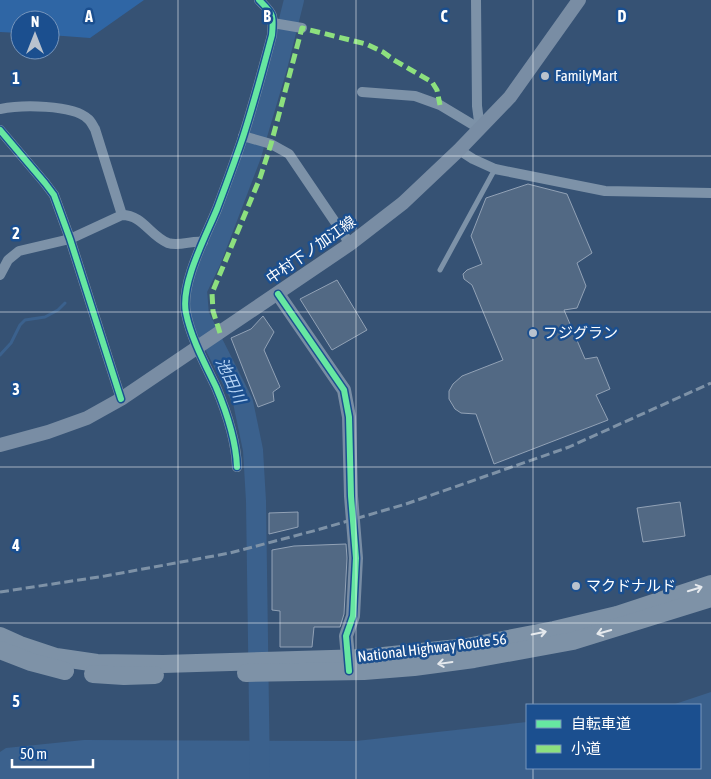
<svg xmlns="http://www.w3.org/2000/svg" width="711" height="779" font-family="'Asap Condensed','Noto Sans JP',sans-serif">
<rect width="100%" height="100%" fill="#365274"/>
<path fill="#2f66a5" d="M0 0H144L90 38 50 35V20H20V33L0 32Z"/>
<path fill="#3b618d" d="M711 692V779H0V752L6 748 84 740 356 741 527 722V768H700V705H672Z"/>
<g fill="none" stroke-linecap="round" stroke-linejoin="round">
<path stroke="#3b618d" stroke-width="3" d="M0 355 11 343 20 325 25 320 45 317 58 310 65 303"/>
<path stroke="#3b618d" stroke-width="20" d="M260 779 256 501 253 450 243 402 199 315 197 290 211 261 251 156 277 68 294 0"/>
</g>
<g fill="#526984" stroke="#92a2b6">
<path d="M528 184 567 194 592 253 577 263 586 286 577 308 564 310 585 359 597 357 610 389 596 395 608 420 494 464 476 414 461 413 455 409 449 399V391L453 384 462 376 503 360 472 285 464 279 463 274 467 270 482 264 471 236 486 198Z"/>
<path d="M337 280 367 330 332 350 300 299Z"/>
<path d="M263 316 274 332 264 350 280 387 273 392 274 401 258 407 231 338 251 329Z"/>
<path d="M680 502 685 536 643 542 637 508Z"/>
<path d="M298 512V527L269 534V513Z"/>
<path d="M346 544 347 558 344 614 340 627H314L312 647H280V611L272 610V550L294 546Z"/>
</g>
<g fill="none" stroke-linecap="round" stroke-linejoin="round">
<path stroke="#7d92a8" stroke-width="5" d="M440 270 495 169"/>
<g stroke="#7d92a8" stroke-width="10">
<path d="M476 0 477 106 480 129"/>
<path d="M273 23 302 28"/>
<path d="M362 92 415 96 440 105 480 129"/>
<path d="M0 109C20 105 73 104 88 119 91 121 93 126 95 129L122 215"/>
<path d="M0 130 45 183 54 195 70 239 121 399"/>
<path d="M243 136 271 144 289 154 350 244"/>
<path d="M459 150 473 159 495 169 605 191 711 193"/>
<path d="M0 275 8 260 19 251 70 239 122 215C143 215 150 236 168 243 179 247 192 240 203 242"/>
<path d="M237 467C236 439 227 413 216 387 205 364 191 338 186 313 180 284 206 236 217 209 226 185 235 161 243 137 254 103 263 69 272 35 274 14 273 14 259 0"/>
</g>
<g stroke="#798da4" stroke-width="14">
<path d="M278 294 344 390 349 417 351 496 356 558 353 616 346 636 349 668"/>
<path d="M0 445 48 432 87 418 121 399 350 244 403 203 459 150 510 97 579 0"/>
</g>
<g stroke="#7e92a7" stroke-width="18">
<path d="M0 636 20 645 56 657 97 663 163 664 365 658 467 647 554 630 617 615 711 584"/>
<path d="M0 650 31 662 65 671"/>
<path d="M246 673 364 671 414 667 474 659 573 641 711 598"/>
<path d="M93 674 124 676 155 675"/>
</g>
<path stroke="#7e92a7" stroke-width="3" stroke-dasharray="9 4" stroke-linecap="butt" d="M0 592 105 576 230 553 317 530 406 504 569 447 711 383"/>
<path stroke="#8de07e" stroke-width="5" stroke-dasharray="10 5" stroke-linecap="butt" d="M220 333 213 311 212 293 260 178 271 144 302 28 366 44 383 52 394 60 432 82 437 90 440 105"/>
<defs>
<g id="cycleway">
<path d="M0 130 45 183 54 195 70 239 121 399"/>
<path d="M278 294 344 390 349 417 351 496 356 558 353 616 346 636 349 671"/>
<path d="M237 467C236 439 227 413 216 387 205 364 191 338 186 313 180 284 206 236 217 209 226 185 235 161 243 137 254 103 263 69 272 35 274 14 273 14 259 0"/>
</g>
</defs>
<use href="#cycleway" stroke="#1b4f8f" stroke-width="9"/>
<use href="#cycleway" stroke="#66e7a1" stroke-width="6"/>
</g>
<defs><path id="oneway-shaft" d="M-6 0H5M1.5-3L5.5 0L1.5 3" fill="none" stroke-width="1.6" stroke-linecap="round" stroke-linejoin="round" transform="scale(1.25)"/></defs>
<g stroke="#e5e9ed">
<use href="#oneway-shaft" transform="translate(695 589) rotate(-17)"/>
<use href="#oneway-shaft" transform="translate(604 632) rotate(164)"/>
<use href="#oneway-shaft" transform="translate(539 633) rotate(-12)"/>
<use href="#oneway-shaft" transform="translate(445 663) rotate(172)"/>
</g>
<path fill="none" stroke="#fff" stroke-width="1" stroke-opacity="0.55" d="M178 0V779M356 0V779M533 0V705M0 156H711M0 312H711M0 467H711M0 623H711M533 768V779"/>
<g fill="#b9c2ce" stroke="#1b4f8f" stroke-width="2">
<circle cx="545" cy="76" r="5"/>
<circle cx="533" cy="333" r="5"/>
<circle cx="576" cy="586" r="5"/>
</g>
<g text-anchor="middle" stroke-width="5" stroke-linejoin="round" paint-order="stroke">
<g font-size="15" fill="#fff" stroke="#1b4f8f" text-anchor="start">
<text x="555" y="81">FamilyMart</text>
<text x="543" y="338">フジグラン</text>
<text x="586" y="591">マクドナルド</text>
</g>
<g font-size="15" fill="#fff" stroke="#1b4f8f">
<text transform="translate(311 250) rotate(-35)" y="5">中村下ノ加江線</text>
<text transform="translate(432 648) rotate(-7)" y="5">National Highway Route 56</text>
</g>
<g font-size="16" font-style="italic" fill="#b5d3f5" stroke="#1b4f8f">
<text transform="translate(231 380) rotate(65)" y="6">池田川</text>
</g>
</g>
<g font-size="16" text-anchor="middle" font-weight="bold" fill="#fff" stroke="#1b4f8f" stroke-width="5" stroke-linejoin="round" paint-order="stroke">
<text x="89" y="22">A</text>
<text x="267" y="22">B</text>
<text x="444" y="22">C</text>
<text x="622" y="22">D</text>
<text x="16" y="84">1</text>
<text x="16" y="239">2</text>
<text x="16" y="395">3</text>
<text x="16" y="551">4</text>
<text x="16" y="707">5</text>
</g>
<rect x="526" y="704" width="175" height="65" fill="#1b4f8f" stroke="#7695bc"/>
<rect x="536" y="720" width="25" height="8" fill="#66e7a1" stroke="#7695bc"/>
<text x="571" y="729" font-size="15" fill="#ffffff">自転車道</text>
<rect x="536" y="745" width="25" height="8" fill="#8de07e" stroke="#7695bc"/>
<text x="571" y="754" font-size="15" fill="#ffffff">小道</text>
<g transform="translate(35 35)"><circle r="24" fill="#1b4f8f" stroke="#7695bc"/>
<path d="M0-4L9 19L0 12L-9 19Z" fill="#b9c2ce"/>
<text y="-8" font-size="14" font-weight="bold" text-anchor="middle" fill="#ffffff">N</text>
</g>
<path d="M12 759v8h81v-8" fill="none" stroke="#ffffff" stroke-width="2.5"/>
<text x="20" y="759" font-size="15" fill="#ffffff" stroke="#1b4f8f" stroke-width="4" paint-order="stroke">50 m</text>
</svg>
